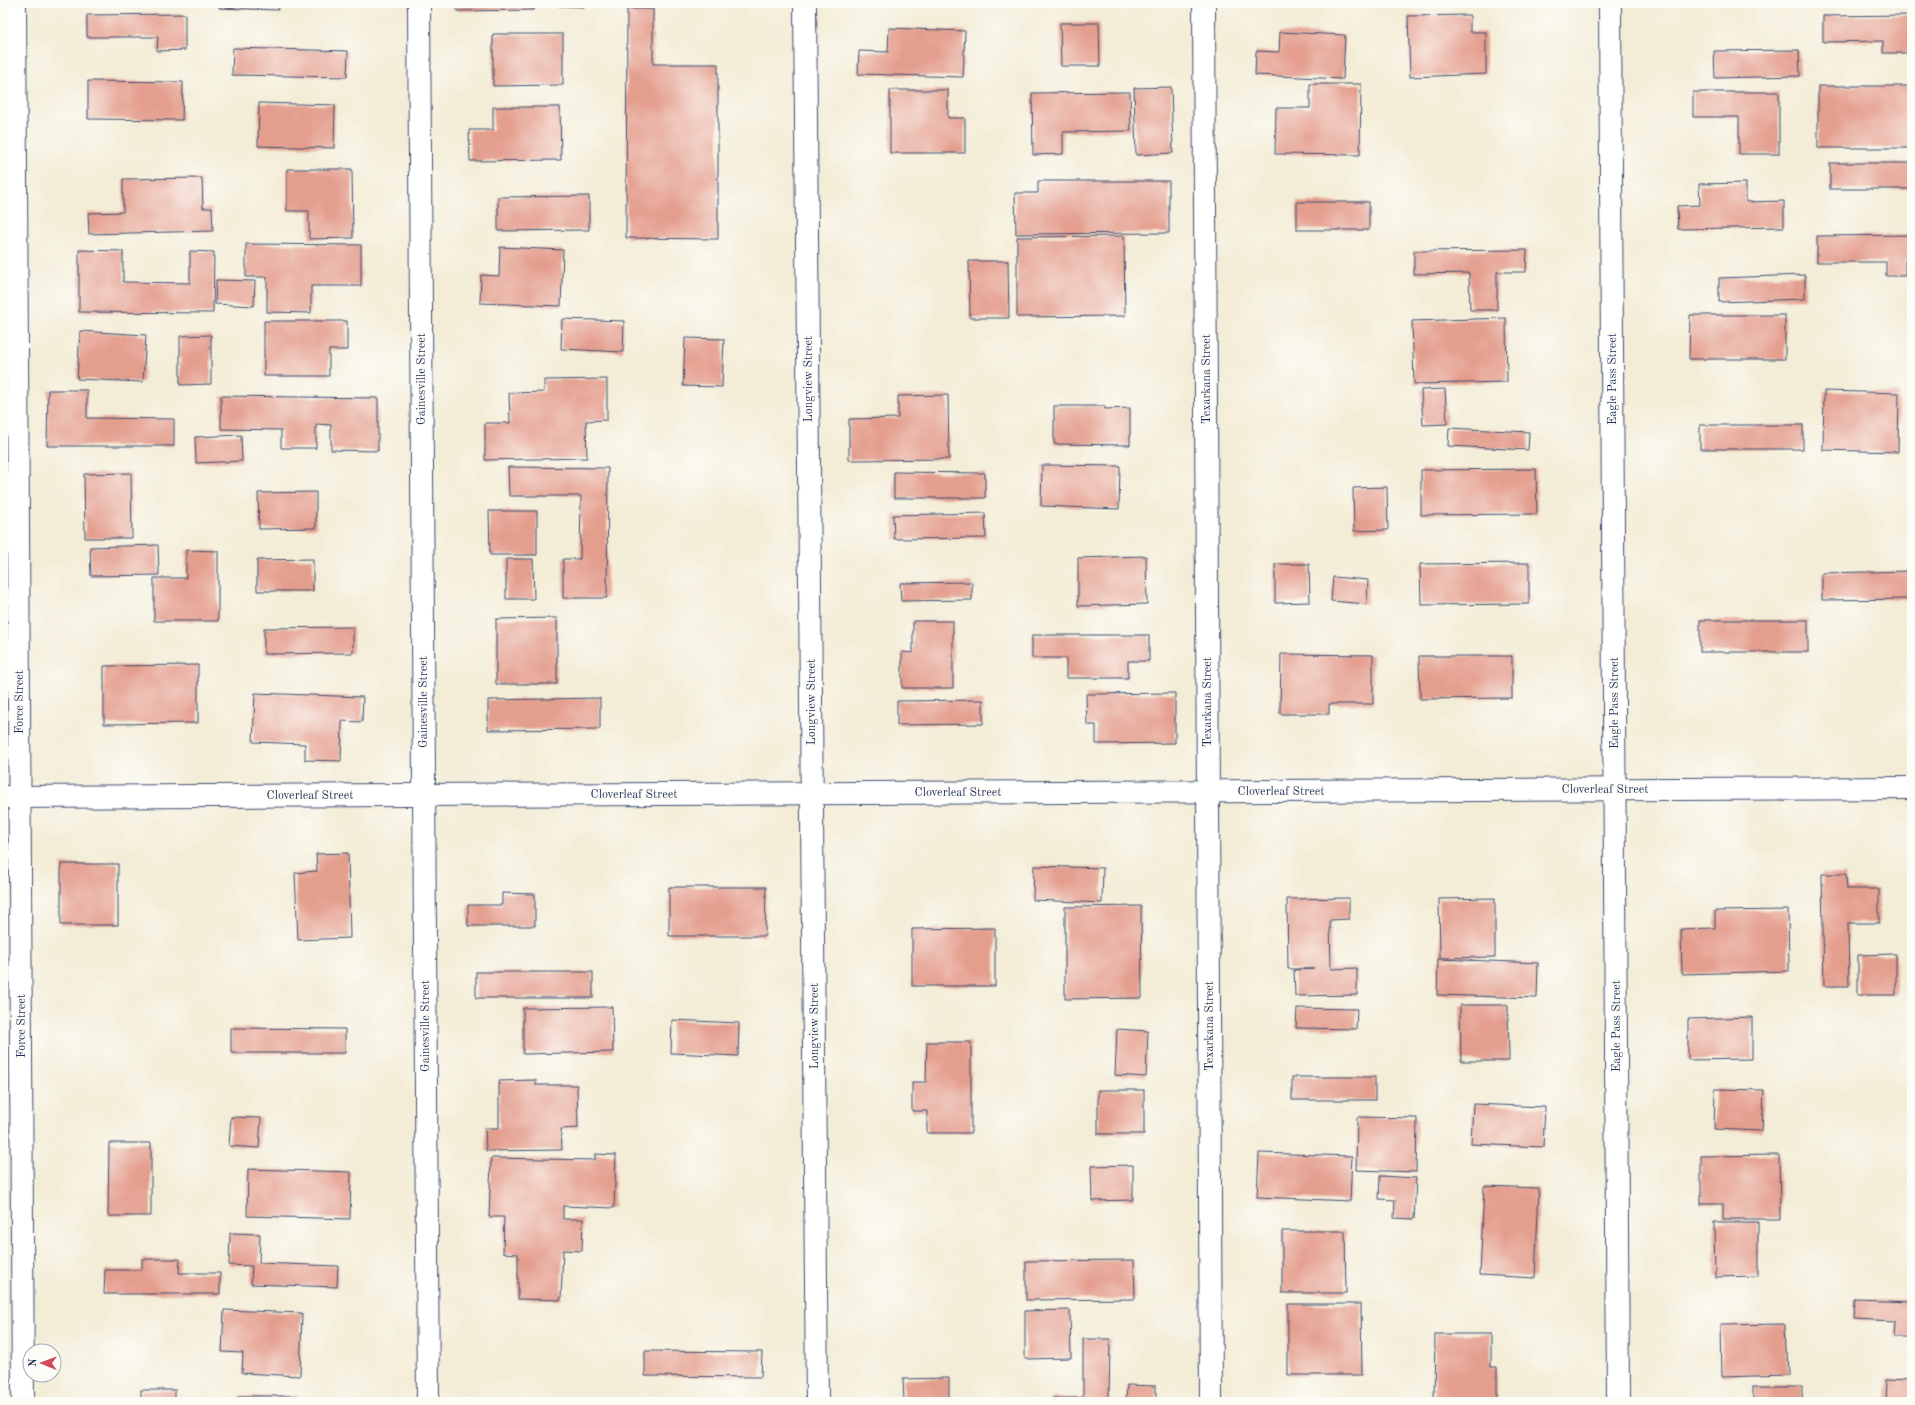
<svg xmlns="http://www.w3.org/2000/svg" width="1915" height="1405" font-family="'Old Standard TT',serif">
<rect width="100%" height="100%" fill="#fdfcf7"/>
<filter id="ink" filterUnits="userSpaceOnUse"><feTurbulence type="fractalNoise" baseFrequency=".025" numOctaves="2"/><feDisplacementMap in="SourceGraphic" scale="8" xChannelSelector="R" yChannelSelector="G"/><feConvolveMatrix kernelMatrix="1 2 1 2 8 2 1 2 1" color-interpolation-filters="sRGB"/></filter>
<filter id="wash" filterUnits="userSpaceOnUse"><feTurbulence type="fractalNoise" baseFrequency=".012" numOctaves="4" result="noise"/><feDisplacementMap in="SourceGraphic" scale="16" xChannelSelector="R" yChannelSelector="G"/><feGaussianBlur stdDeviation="0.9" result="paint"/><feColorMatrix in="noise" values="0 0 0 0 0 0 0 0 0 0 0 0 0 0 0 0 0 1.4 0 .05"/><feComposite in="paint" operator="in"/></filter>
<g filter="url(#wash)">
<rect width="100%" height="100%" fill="#f3ecd6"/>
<g id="blocks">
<g fill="#e49e8e">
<path d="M220 3H279L278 10 219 8Z"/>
<path d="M457 3H534V10L457 11Z"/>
<path d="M559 3H585V7L558 6Z"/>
<path d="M627 9H653V64H718V239L626 238Z"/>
<path d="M185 14V50L157 51 158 37H87V15Z"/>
<path d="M1470 15V32H1486V74L1410 77 1408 16Z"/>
<path d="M1912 15 1911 53H1883V41L1823 42V16Z"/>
<path d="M1060 23H1099L1100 66H1061Z"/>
<path d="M889 28 965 31 963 77 858 74 859 51 888 52Z"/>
<path d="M1280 32 1345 35 1343 79 1255 75 1256 51 1279 52Z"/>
<path d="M493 34H563V85L493 86Z"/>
<path d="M233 48 348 51 347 77 232 75Z"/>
<path d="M1799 50 1800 76 1715 78 1714 51Z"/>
<path d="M88 81 183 82 182 120 88 119Z"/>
<path d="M1310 84H1361L1360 155 1275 154 1276 108H1310Z"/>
<rect x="1818" y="86" width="94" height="62"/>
<path d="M1171 87 1173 153 1136 155 1134 88Z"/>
<path d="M890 90H948V118H965V153H890Z"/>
<path d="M1130 92 1131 131 1063 132V154L1033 155 1032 93Z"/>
<path d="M1693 92H1779V154H1739V117H1693Z"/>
<path d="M259 103 335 105 334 148 258 146Z"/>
<path d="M493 107H560L561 160 470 161 469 130H493Z"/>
<rect x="1830" y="163" width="82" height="26"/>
<path d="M287 169H352L353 238 309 239V211H287Z"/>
<path d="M202 178 203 208H212L213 231 89 234 88 213 123 212V179Z"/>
<path d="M1038 181H1169V233L1016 234 1015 193H1038Z"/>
<path d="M1746 183V202L1784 201V227L1678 229 1677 206 1700 205 1699 184Z"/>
<path d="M589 196V230L498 231V197Z"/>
<rect x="1297" y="202" width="72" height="28"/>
<path d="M1912 235V261H1905V276H1886V262H1817V236Z"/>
<path d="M1124 236 1125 316 1017 317V237Z"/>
<path d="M246 244 361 245V286H311V313L267 312V277H246Z"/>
<path d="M500 247 563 250 561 306 480 303 481 275 499 276Z"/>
<path d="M79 250 123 251V282L190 283V251L214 252 213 313 79 312Z"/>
<path d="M1527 250 1526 272H1497V310H1470L1469 273 1414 274V251Z"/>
<path d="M969 261H1008L1009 318H970Z"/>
<path d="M1805 275V299L1719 302V278Z"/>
<path d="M216 280 255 281 254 306 215 304Z"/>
<path d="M1690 315H1785V359H1689Z"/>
<path d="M1506 318 1507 382 1414 384 1412 321Z"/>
<path d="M562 319 624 321 623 352 561 349Z"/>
<path d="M264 321H347V350H329V376H264Z"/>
<path d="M80 331 146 335 143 382 77 379Z"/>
<path d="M211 335V384L180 385V336Z"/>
<path d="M685 338 724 339 722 387 683 386Z"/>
<path d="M607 379V420L586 421 587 458 485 460V423H510L509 393 544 392V380Z"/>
<path d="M1445 389 1447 424 1423 425 1421 390Z"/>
<path d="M48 390H87V418L174 419V446H47Z"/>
<path d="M1824 391 1899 393 1898 452 1823 450Z"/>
<path d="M948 395 949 459 849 460V419L898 418V396Z"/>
<path d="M221 396 378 398V451L331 450V425L316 424V448H281V430L221 429Z"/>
<path d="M1054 406H1105V409L1130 408V445L1054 444Z"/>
<rect x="1700" y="425" width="103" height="24"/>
<path d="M1449 428 1529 432 1528 450 1448 446Z"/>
<path d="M241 435 242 461 196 463 195 437Z"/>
<path d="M1042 465 1120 466 1119 509 1041 506Z"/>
<path d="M508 467 608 468 607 598H563V559H580L581 496H509Z"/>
<path d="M1536 469 1537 514 1421 515V470Z"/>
<path d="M894 472 985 473V498H894Z"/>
<path d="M131 473 132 538H85L84 474Z"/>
<path d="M1387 487 1388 530 1354 531 1353 488Z"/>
<path d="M316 492V528L259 529 258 493Z"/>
<path d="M489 511H537V555H490Z"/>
<path d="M985 513 986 538 894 539 893 515Z"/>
<path d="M158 545 159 575 91 576 90 547Z"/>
<path d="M186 550 218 551V621H154V578H186Z"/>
<path d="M1146 556 1147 604 1078 606V558Z"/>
<path d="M313 559V591H257V560Z"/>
<path d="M506 559H533L534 599H506Z"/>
<path d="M1529 563V604L1421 605 1420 564Z"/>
<path d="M1275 564H1309L1310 602 1275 603Z"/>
<path d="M1912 571V599L1822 600V573Z"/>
<path d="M1333 577 1368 580 1367 604 1331 601Z"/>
<path d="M972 582V600L901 601 900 583Z"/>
<path d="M557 618V684H496V619Z"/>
<rect x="1700" y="620" width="108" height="32"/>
<path d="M913 621H953V688H902V652L913 653Z"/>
<path d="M353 627V653L264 654V628Z"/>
<path d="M1032 635H1149V661H1128V678H1066V658H1032Z"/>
<path d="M1281 654 1373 655V704H1329V714H1280Z"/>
<path d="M1419 656H1512V698L1420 699Z"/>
<path d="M198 665V723L104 724V666Z"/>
<path d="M255 693 363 697 362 722 342 721 341 761 305 760V744L253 742Z"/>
<path d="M1175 693V743L1096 744V725H1087L1086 694Z"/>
<path d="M600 698V729L488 730V700Z"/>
<path d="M983 700V724L897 725V701Z"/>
<path d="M348 853 350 938 298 940 295 873 317 871 316 854Z"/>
<rect x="61" y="864" width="57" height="61"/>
<path d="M1034 866 1103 868 1102 903 1033 900Z"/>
<path d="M1822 874H1846L1847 889H1879V923H1848L1849 986H1824Z"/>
<path d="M669 887H766L765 936H669Z"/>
<path d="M502 893 535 894V926H468V905H502Z"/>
<path d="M1349 898V919L1330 920 1331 969 1357 968V995L1295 996 1294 970 1314 969H1288L1287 899Z"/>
<path d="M1495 898V957L1440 958 1439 899Z"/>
<path d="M1141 906 1142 998 1065 999V907Z"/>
<path d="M1788 910 1789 971 1682 974 1681 929 1715 928V911Z"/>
<path d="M995 928V986H912V929Z"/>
<path d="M1896 954V995H1858V955Z"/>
<path d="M1438 959 1538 963 1537 998 1437 995Z"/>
<rect x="476" y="972" width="117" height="26"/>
<path d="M1460 1005H1508L1509 1061H1461Z"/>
<path d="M612 1007 613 1052 523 1054V1008Z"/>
<path d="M1297 1008 1357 1009 1356 1029 1296 1028Z"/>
<path d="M1752 1017V1059L1688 1060V1019Z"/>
<path d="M672 1020 739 1023 738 1056 671 1053Z"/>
<path d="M231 1028 345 1029V1053H231Z"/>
<path d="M1117 1029 1148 1031 1146 1077 1115 1075Z"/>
<path d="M927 1042H971V1133H927V1111H912V1082H926Z"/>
<rect x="1292" y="1077" width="83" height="23"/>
<path d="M536 1080V1085H577L578 1128 561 1129 562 1150 486 1151 485 1128H499V1081Z"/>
<path d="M1715 1089 1764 1090 1762 1131 1714 1129Z"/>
<rect x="1098" y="1090" width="46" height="44"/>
<path d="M1473 1104 1545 1107 1543 1147 1471 1144Z"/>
<path d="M231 1117 261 1118 259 1148 229 1146Z"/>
<path d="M1357 1117 1417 1118 1416 1172 1356 1170Z"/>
<path d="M109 1143H151V1216H108Z"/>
<path d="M1259 1153 1352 1156 1350 1201 1257 1197Z"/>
<path d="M595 1154 616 1155 614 1208 563 1206V1219H583L582 1251 563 1250 561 1300 518 1299V1254L503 1253 504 1217H489L491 1158 595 1160Z"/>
<path d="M1779 1155 1780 1219H1723V1204H1701V1156Z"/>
<path d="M1133 1165V1200L1092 1201 1091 1166Z"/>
<path d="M248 1169 351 1172 350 1219 247 1216Z"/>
<path d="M1380 1176 1416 1178 1414 1219 1394 1218 1395 1200 1379 1199Z"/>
<path d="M1484 1186 1539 1188 1535 1278 1480 1275Z"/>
<path d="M1714 1222H1758V1276L1715 1277Z"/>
<path d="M1282 1231H1345L1346 1293H1282Z"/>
<path d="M230 1233 260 1234 259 1263 338 1266 337 1287 251 1284 252 1266 229 1265Z"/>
<path d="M142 1259H180L179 1273H220V1294H104L105 1270H142Z"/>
<path d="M1134 1260 1135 1299 1026 1300V1261Z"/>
<path d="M1855 1299 1912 1301V1336H1894L1895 1321 1854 1319Z"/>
<path d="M1288 1304H1361L1362 1375H1288Z"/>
<path d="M224 1310 302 1313 300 1376 242 1373 243 1353 222 1352Z"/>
<path d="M1070 1310 1071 1358 1025 1359V1311Z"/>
<path d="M1786 1324 1788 1374 1722 1376 1721 1325Z"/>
<path d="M1435 1334H1491V1367H1497V1402H1434Z"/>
<path d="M1083 1339H1110L1109 1402H1052V1398H1083Z"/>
<path d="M645 1351 762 1352 761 1377 645 1376Z"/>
<path d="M949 1378V1402H904L903 1379Z"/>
<path d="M1888 1378 1912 1379V1402H1887Z"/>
<path d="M1127 1385 1156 1386V1402H1126Z"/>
<rect x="1754" y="1386" width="48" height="16"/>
<rect x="141" y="1390" width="34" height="12"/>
<rect x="239" y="1396" width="59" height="6"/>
</g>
</g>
</g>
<g filter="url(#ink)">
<use href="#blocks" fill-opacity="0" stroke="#3b4b70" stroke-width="1"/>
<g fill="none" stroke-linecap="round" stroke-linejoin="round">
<defs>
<g id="minor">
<path d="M15 3 23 1402"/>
<path d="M419 3 428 1402"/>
<path d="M805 3 817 1402"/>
<path d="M1204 3 1211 1402"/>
<path d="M1610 3 1618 1402"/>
<path d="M3 797 1912 788"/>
</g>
</defs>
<use href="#minor" stroke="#3b4b70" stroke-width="24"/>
<use href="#minor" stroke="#fff" stroke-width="22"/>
</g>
</g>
<g text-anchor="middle" stroke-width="4" stroke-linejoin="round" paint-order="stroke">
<g font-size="12" fill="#1b2f5e" stroke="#fdfcf7">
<text transform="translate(421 379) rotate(-90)" y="4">Gainesville Street</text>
<text transform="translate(808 379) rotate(-90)" y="4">Longview Street</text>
<text transform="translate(1206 379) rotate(-90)" y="4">Texarkana Street</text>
<text transform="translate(1612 379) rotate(-90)" y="4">Eagle Pass Street</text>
<text transform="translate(19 702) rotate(-90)" y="4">Force Street</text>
<text transform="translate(423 702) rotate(-90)" y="4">Gainesville Street</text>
<text transform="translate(811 702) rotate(-90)" y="4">Longview Street</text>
<text transform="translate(1207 702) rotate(-90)" y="4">Texarkana Street</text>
<text transform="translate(1614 703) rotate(-90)" y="4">Eagle Pass Street</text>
<text x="1605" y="793">Cloverleaf Street</text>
<text x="1281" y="795">Cloverleaf Street</text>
<text x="958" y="796">Cloverleaf Street</text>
<text x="634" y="798">Cloverleaf Street</text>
<text x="310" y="799">Cloverleaf Street</text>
<text transform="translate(21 1026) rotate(-90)" y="4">Force Street</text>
<text transform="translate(425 1026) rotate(-90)" y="4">Gainesville Street</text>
<text transform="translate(814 1026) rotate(-90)" y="4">Longview Street</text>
<text transform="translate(1209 1026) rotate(-90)" y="4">Texarkana Street</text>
<text transform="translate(1616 1026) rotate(-90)" y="4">Eagle Pass Street</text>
</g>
</g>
<rect width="1915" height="1405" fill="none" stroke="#fdfcf7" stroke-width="16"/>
<g transform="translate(42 1363) rotate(271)"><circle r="19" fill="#fdfcf7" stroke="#a3aaba"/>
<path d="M0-3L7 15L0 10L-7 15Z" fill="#d1495b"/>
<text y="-6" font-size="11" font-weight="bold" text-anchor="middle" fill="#1b2f5e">N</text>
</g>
</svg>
